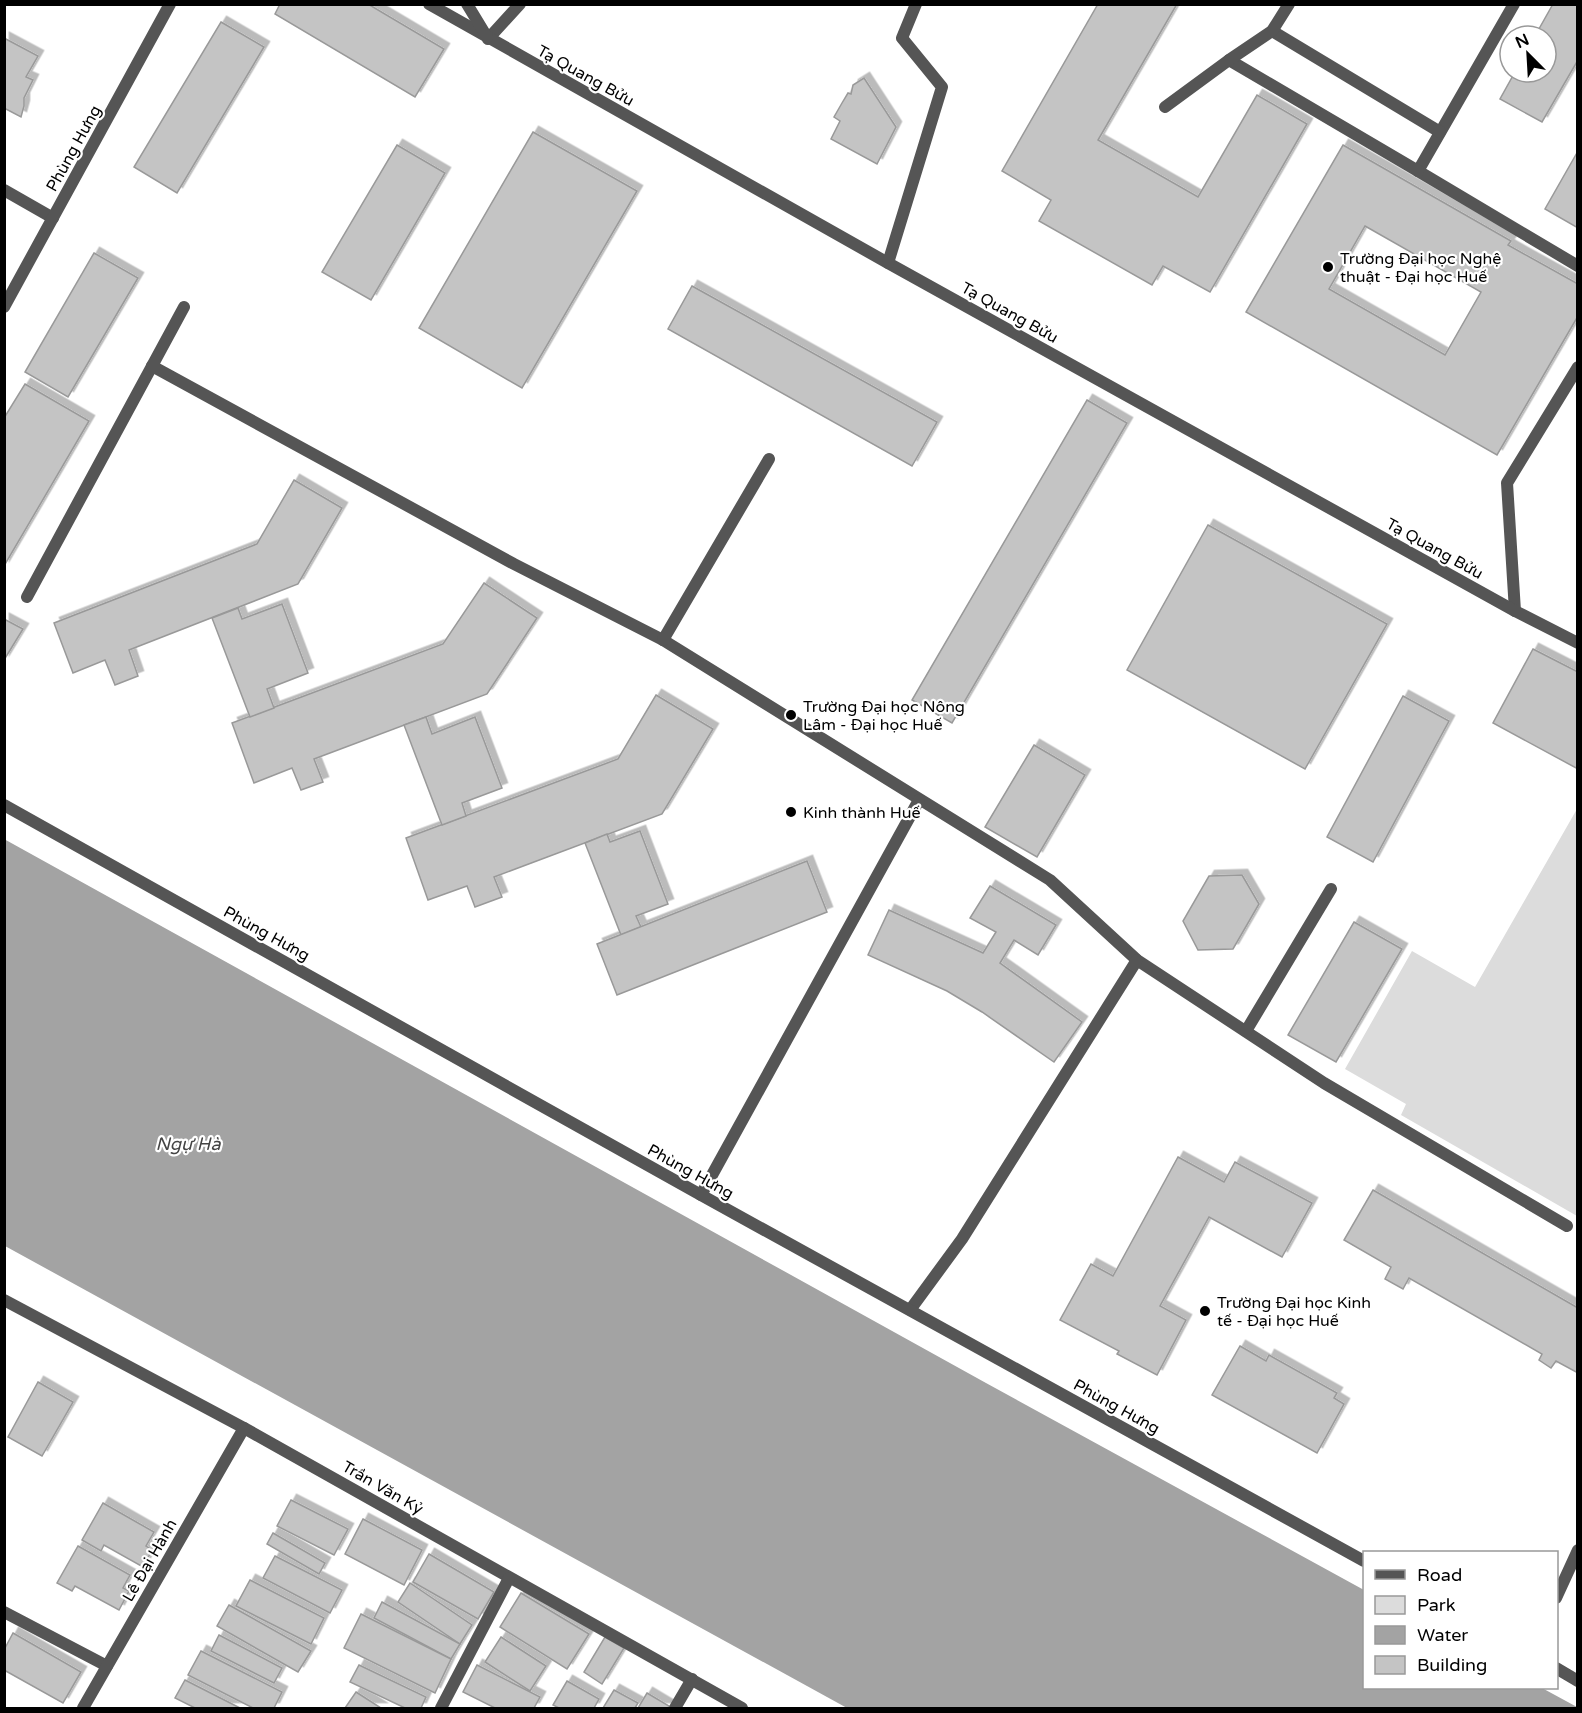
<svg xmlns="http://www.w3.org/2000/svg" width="1582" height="1713" font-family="'Varela Round',sans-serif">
<defs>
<filter id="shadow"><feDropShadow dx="5.5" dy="-5.5" stdDeviation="0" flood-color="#0004"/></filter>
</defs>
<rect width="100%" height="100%" fill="#fff"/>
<path fill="#dcdcdc" d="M1577 809V1216L1401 1115 1406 1104 1345 1069 1412 951 1475 987Z"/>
<path fill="#a3a3a3" d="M4 839 986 1383 1364 1590V1688H1542L1577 1707V1708H847L5 1246Z"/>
<g fill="#c4c4c4" stroke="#999" stroke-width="1.5" fill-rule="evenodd" filter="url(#shadow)">
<path d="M280 4H368L444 49 415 97 275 14Z"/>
<path d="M1098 4H1177L1098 140 1198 197 1257 95 1307 124 1210 292 1163 266 1152 285 1039 221 1051 200 1002 171Z"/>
<path d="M1553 4H1578V60L1542 122 1500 99 1515 72H1546V36H1535Z"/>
<path d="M221 22 264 47 177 193 134 167Z"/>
<path d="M4 38 38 56 26 77 33 80 24 98V106L21 117 4 108Z"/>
<path d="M864 78 896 127 877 164 831 139 840 121 834 117 842 103 848 93 851 94 853 85Z"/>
<path d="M533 132 637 191 522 388 419 328Z"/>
<path d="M397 145 445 173 371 300 322 272Z"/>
<path d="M1343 145 1511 241 1508 245 1578 284V316L1497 455 1246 312ZM1365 226 1481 292 1445 355 1329 289Z"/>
<path d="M1578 151V228L1545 209Z"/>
<path d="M94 253 138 278 68 397 25 372Z"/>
<path d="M692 286 937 422 912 466 668 329Z"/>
<path d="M25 384 89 421 4 566V418Z"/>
<path d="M1087 400 1127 423 952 723 912 700Z"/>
<path d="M294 480 342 508 298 584 129 650 138 676 115 685 105 660 73 673 54 623 257 544Z"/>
<path d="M1208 525 1387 624 1305 769 1127 670Z"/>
<path d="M484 583 537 618 487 694 314 759 323 782 301 790 292 768 254 783 232 723 443 644Z"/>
<path d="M282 604 308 673 267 689 274 708 250 717 212 618 238 608 242 619Z"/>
<path d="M4 619 23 629 4 660Z"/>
<path d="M1533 649 1578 672V769L1493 723Z"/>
<path d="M656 695 713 729 662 814 494 877 502 897 475 907 467 886 428 900 406 838 618 759Z"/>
<path d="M1403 696 1449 721 1373 862 1327 837Z"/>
<path d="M426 717 432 734 475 717 502 788 462 803 466 816 442 825 404 725Z"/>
<path d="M1034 745 1085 775 1037 857 985 827Z"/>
<path d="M640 831 668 904 636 916 641 927 621 935 585 843 607 834 610 842Z"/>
<path d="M807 861 827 912 617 995 597 944Z"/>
<path d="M1242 875 1259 904 1233 949 1198 950 1183 921 1209 876Z"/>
<path d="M990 886 1056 925 1038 955 1014 940 1000 963 1082 1022 1054 1062 982 1012 947 991 868 955 889 910 983 953 996 932 970 918Z"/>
<path d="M1354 922 1402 949 1336 1062 1288 1035Z"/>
<path d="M1178 1157 1224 1182 1235 1162 1312 1203 1282 1257 1209 1217 1160 1306 1186 1320 1157 1375 1117 1354 1119 1351 1060 1320 1091 1264 1113 1276Z"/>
<path d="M1373 1190 1578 1308V1373L1556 1361 1551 1368 1539 1360 1542 1354 1409 1278 1403 1289 1385 1279 1391 1267 1344 1240Z"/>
<path d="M1240 1346 1266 1361 1269 1355 1337 1393 1334 1398 1344 1404 1317 1453 1212 1395Z"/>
<path d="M38 1382 73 1402 42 1456 8 1437Z"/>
<path d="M291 1500 348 1529 334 1555 277 1526Z"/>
<path d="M103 1503 154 1532 146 1546 152 1550 143 1567 104 1545 101 1551 82 1540Z"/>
<path d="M363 1519 422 1550 404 1585 345 1554Z"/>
<path d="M273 1533 325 1563 319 1574 267 1544Z"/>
<path d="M78 1546 130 1575 123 1588 129 1591 119 1610 75 1586 72 1591 57 1583Z"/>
<path d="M429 1554 494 1592 478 1619 413 1582Z"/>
<path d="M275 1556 342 1590 330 1613 263 1578Z"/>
<path d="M250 1580 324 1618 311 1644 236 1606Z"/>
<path d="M410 1583 472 1625 460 1644 398 1602Z"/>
<path d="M521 1593 589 1634 567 1669 500 1627Z"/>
<path d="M382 1602 460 1644 451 1659 374 1618Z"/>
<path d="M229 1605 311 1651 298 1672 217 1626Z"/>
<path d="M361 1614 451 1659 435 1693 344 1648Z"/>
<path d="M13 1633 81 1672 63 1703 4 1670V1650Z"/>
<path d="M219 1635 282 1668 274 1683 211 1651Z"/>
<path d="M501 1637 546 1666 530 1691 485 1662Z"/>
<path d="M605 1637 624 1648 602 1684 584 1672Z"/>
<path d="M201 1651 282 1692 274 1708H253L188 1675Z"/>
<path d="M359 1665 426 1697 421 1708H405L350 1682Z"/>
<path d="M477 1665 540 1697 534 1708H495L463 1692Z"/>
<path d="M185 1680 240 1708H195L175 1698Z"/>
<path d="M567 1681 599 1699 594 1708H559L553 1705Z"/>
<path d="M614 1690 638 1703 635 1708H603Z"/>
<path d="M356 1692 381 1708H345Z"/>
<path d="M647 1693 669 1706 668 1708H638Z"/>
</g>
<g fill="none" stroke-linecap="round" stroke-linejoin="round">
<g stroke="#555" stroke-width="12">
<path d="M1514 4 1418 171 1578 266"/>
<path d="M1272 31 1440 132"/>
<path d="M488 39 520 4"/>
<path d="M1229 60 1418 171"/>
<path d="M1165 107 1229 60 1272 31 1289 4"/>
<path d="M152 366 514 564 663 640 1050 880 1137 960 1324 1083 1567 1226"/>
<path d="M27 597 184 307"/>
<path d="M1515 611 1507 483 1578 367"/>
<path d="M663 640 769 459"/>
<path d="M1246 1031 1331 889"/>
<path d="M701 1195 919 800"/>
<path d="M910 1310 962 1239 1137 960"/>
<path d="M4 1612 107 1666"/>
<path d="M675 1708 692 1679"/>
</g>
<g stroke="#555" stroke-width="12">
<path d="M429 4 888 263 1515 611 1578 643"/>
<path d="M467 4 487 37"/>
<path d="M4 190 53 218"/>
<path d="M888 263 942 87 902 38 916 4"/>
<path d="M4 307 170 4"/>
<path d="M4 805 701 1195 1364 1561"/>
<path d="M4 1300 244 1428 742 1708"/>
<path d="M1556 1598 1578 1550"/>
<path d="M1556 1668 1578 1681"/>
<path d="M83 1708 244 1428"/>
<path d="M441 1708 509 1578"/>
</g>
</g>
<g fill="#000" stroke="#fff" stroke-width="2">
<circle cx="1328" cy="267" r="6"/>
<circle cx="791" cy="715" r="6"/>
<circle cx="791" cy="812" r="6"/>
<circle cx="1205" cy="1311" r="6"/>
</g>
<g text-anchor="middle" stroke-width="4.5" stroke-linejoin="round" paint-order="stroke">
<g font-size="16" fill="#000" stroke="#fff">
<text transform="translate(586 75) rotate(29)" y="6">Tạ Quang Bửu</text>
<text transform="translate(73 148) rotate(-61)" y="6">Phùng Hưng</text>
<text transform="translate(1010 312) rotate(29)" y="6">Tạ Quang Bửu</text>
<text transform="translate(1435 548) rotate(29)" y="6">Tạ Quang Bửu</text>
<text transform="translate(267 933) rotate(29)" y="6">Phùng Hưng</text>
<text transform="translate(691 1171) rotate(29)" y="6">Phùng Hưng</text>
<text transform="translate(1117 1406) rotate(29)" y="6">Phùng Hưng</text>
<text transform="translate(383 1487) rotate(30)" y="6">Trần Văn Kỷ</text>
<text transform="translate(149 1560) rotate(-60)" y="6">Lê Đại Hành</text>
</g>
<g font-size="16" fill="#000" stroke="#fff" text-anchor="start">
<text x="1340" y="264">Trường Đại học Nghệ<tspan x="1340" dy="18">thuật - Đại học Huế</tspan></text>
<text x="803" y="712">Trường Đại học Nông<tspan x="803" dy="18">Lâm - Đại học Huế</tspan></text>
<text x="803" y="818">Kinh thành Huế</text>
<text x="1217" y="1308">Trường Đại học Kinh<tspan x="1217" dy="18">tế - Đại học Huế</tspan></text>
</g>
<g font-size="18" font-style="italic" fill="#444" stroke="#fff">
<text x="188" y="1150">Ngự Hà</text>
</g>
</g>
<rect width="1582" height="1713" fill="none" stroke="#000000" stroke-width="12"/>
<rect x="1363" y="1551" width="195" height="138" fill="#ffffff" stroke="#999999" stroke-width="1.5"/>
<rect x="1375" y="1570" width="30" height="9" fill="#555555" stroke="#999999" stroke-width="1.5"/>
<text x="1417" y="1581" font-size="18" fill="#000000">Road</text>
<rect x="1375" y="1596" width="30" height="18" fill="#dcdcdc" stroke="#999999" stroke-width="1.5"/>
<text x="1417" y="1611" font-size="18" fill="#000000">Park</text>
<rect x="1375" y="1626" width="30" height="18" fill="#a3a3a3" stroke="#999999" stroke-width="1.5"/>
<text x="1417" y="1641" font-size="18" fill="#000000">Water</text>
<rect x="1375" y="1656" width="30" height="18" fill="#c4c4c4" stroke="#999999" stroke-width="1.5"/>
<text x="1417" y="1671" font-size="18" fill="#000000">Building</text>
<g transform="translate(1528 54) rotate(336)"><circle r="28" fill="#ffffff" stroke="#999999" stroke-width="1.5"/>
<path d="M0-4.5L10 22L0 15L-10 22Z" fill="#000000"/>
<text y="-9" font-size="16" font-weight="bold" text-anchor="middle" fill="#000000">N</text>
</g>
</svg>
